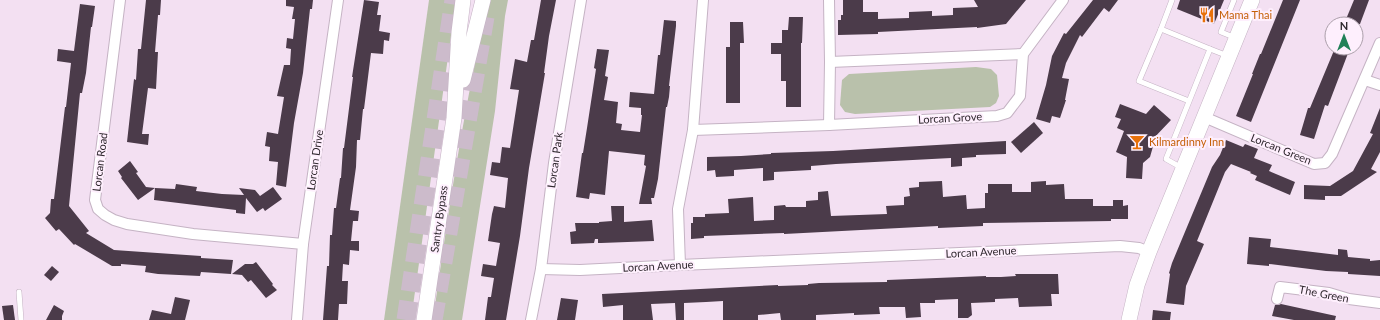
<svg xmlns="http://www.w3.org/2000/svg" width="1380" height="320" font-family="Lato,sans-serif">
<rect width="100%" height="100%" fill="#f3e0f2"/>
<g fill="#b9c1ab">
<path d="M429 0H456L411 320H384Z"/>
<path d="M489 0H508L505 16 495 111 462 320H433C448 213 464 105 489 0Z"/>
<path d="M976 67 991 69 997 75 999 96 996 103 990 107 855 114 845 112 840 105 842 80 849 74Z"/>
</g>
<g fill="#4b3b4a">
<path d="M146 0H161L160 15H158L155 52H158L156 89 148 88 142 134H149L148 145 127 142 134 79 136 80 138 49H141Z"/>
<path d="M286 0H313L312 9H310L303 73 294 123 286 187 276 185 278 162 269 161 270 147 265 146 267 132 278 134 284 97 277 96 284 65H290L291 49 286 48 287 38 293 39 295 19H292L294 7 286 6Z"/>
<path d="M364 0 379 2 377 15H381L379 31 390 33 389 41 384 40 383 54 371 53 364 109H363L360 140H357L356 167 350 210 359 211 358 221H353L351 241H359V251L350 250 349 265 343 264 342 281H348L347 304H339L338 320H323L327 266H329L330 235H332L334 208H336L340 178H341L343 148H344L353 77H352Z"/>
<path d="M541 0H556L549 36 544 73H545L529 168 520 236 506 320H485L488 297H491L494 278 481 276 483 264 496 266 500 243 488 241 492 214 494 206 505 208 508 178 490 175 492 162 500 163 502 147 510 148 519 90 510 89 515 59 527 62 531 40H534Z"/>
<path d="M843 0H863V12H878V19L909 18V12L932 11V16L953 15V8L978 7 974 0H1026L1006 24 977 28V27L878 32V34L838 35V20H841V15H843Z"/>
<path d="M1093 0H1118L1109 12 1104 8 1082 37 1080 35 1066 63 1062 78 1069 79 1065 100H1066L1060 118 1052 116 1050 123 1036 119 1046 85 1052 56 1064 33 1066 34Z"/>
<path d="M1180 0H1224L1214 24 1177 9Z"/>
<path d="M1283 0H1300L1251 122 1236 116 1253 74H1252L1260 54H1261Z"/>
<path d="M1354 0H1369L1360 24H1344Z"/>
<path d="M80 4 95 6 92 27H91L86 73 82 93H80L69 206 89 231 86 233 114 250 201 256V258L233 260 231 274 201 272 200 276 158 274 145 272 146 266 121 264V266H112L75 244 74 245 59 229 56 231 45 218 50 213 51 199H54L65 107H66L71 63 57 61 58 49 74 51Z"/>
<path d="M789 17H803L802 43H801V107H786V81H781V54H771V43H782V30H788Z"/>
<path d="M664 20 676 21V26L669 86H670L669 97 667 107H666L658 179 654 198H651L652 204H639L646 166 644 165 645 155 609 151 605 195 590 193 589 199 576 197 582 153H583L587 128 596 69 594 68 597 49 609 50 605 76 608 77 604 100 618 102 616 123 622 124 621 130 640 132 642 115H641V108L629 107 630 92 654 94 658 55H660Z"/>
<path d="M730 22H743L744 43H740V103H726V47H730Z"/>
<path d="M1335 48H1350L1328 106 1325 105 1314 139 1300 135 1308 108H1310Z"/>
<path d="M1120 104 1146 114 1154 105 1171 120 1152 140 1154 143 1150 157 1143 163 1142 179 1126 178 1127 157 1116 152 1124 131 1117 128 1121 119 1115 117Z"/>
<path d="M1380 108V152L1371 169 1377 172 1341 196H1325V200L1304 199V185L1330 186 1353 171 1373 134 1370 133Z"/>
<path d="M1034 122 1043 133 1021 153 1011 142Z"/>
<path d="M1226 140 1243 147 1245 144 1258 149 1254 158 1272 165 1269 171 1295 182 1290 195 1255 180 1257 176 1250 173 1251 172 1231 164 1225 172 1197 241 1204 244 1186 286 1184 305 1166 303 1170 274 1169 273 1172 263 1212 167 1220 155Z"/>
<path d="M1006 141V154L976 155V157L962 158V166L951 167V158L836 164 811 166V170L774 172V180L763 181V168L734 170V176L716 177 715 170 707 171V157L741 156 771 154V153L833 151Z"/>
<path d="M130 161 138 172 136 173 146 187 155 188 138 200 121 178 122 177 118 171Z"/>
<path d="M942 181 943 197 966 195 967 209 985 208V193H988V184H1012V192H1031V182L1046 181V185L1064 184 1065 199H1093V206H1113V200H1123V206L1128 205V219H1111V221L983 223V226L938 228V226L784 234V233L704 236V238L691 239V223H693V217H705V214L729 213 728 199 753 197 754 221 774 220V206L785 205 786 207H806V201L818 200V192L828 191 831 216 887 214 886 206 904 205V197L910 196 909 188 919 187V182Z"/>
<path d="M176 184 197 187 196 191 222 194 244 195 239 188 255 190 260 196 273 187 282 199 265 211 263 208 257 212 246 198 245 214 236 213V210L154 200 155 188 175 189Z"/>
<path d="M611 206H624V222L652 220 654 241 601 243H598V239H595L594 243 571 244 570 232 576 231 575 223H599V222L612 221Z"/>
<path d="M1249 237 1271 239 1270 247 1296 250 1338 255V249L1347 250 1348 257 1370 259V261L1380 260V276L1348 274V272L1326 271 1269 264V266L1247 264Z"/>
<path d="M256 262 273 284 272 285 277 290 266 298 251 280 248 282 242 275 232 274 245 264H253Z"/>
<path d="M52 266 59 272 51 281 44 275Z"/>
<path d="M1015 274H1058L1059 294H1051L1052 306 1019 307 1018 298 995 299V302L971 303 972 315 968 318H958V299L935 300V303H920L921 317 906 318 905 307H879L880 314 854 315V313L816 315V320H781L780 313 758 315V320H723V301L706 302 684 303V320H676L675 303 651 304 653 320H623V305L603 307 602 294 778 285V286L808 285V284L819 283 887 282V280L986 276V277H1001L1016 276Z"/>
<path d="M175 297 190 300 185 320H149L152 310 171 314Z"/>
<path d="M561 298 578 300 575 320H557Z"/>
<path d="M1281 304 1336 316 1335 320H1294L1272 316 1275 305H1278Z"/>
<path d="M13 305 15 320H4L2 306Z"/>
<path d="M54 305 64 311 62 316V320H46Z"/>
<path d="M1153 310 1171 312 1170 320H1152Z"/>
</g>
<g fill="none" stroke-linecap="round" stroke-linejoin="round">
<g stroke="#ccbbcb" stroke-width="19" stroke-dasharray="19 10" stroke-linecap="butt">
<path d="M406 320 454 0"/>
<path d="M433 320 485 17"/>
</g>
<defs>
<g id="lane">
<path d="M1234 0 1221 32 1236 38"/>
<path d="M1161 29 1172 0"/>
<path d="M1210 49 1228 56"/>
<path d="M1182 168 1166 159 1210 49 1161 29 1139 81 1189 101"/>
<path d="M19 292 21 320"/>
</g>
<g id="street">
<path d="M120 0 95 200 98 209 105 215 114 220 127 224 193 234 303 244"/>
<path d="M830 62 1023 54"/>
<path d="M1365 80 1380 85"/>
<path d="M1204 117 1314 164 1325 163 1332 154 1380 43"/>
<path d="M829 125 830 62 829 0"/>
<path d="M693 130 829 125 997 116 1007 113 1020 96 1023 54 1063 0"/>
<path d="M680 265 678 209 693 130 703 0"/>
<path d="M541 269 580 270 680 265 1120 246 1139 248 1149 252"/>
<path d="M1277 299 1280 287 1329 293 1349 299 1380 303"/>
<path d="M297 320 303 244 338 0"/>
<path d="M531 320 541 269 554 163 581 0"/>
</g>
<g id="secondary">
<path d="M463 80 483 0"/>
<path d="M424 320 454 118 459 32 463 0"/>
<path d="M1129 320 1137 285 1149 252 1252 0"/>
</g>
</defs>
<use href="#lane" stroke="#c5b3c4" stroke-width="6"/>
<use href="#street" stroke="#c5b3c4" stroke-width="12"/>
<use href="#secondary" stroke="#c5b3c4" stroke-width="16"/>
<use href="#lane" stroke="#fff" stroke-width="5"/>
<use href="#street" stroke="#fff" stroke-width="10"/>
<use href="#secondary" stroke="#fff" stroke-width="15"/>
</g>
<defs>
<symbol id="restaurant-bare" viewBox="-9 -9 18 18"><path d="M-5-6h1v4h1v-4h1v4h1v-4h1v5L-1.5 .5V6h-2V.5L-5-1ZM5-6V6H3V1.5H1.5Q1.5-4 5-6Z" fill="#e8710a" stroke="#feeffd" stroke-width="2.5" paint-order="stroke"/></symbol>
<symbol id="bar-bare" viewBox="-9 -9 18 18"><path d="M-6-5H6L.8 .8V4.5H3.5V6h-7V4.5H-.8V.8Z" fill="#e8710a" stroke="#feeffd" stroke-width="2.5" paint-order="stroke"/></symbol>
</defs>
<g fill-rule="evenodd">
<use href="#restaurant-bare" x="1196" y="4" width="22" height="22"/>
<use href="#bar-bare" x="1126" y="131" width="22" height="22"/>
</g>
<g text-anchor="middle" stroke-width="4" stroke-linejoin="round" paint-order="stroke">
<g font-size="11" fill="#c56008" stroke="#feeffd" text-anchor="start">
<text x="1219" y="19">Mama Thai</text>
<text x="1149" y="146">Kilmardinny Inn</text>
</g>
<g font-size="11" fill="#2e272d" stroke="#feeffd">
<text transform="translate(950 118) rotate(-3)" y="4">Lorcan Grove</text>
<text transform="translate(1281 149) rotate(22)" y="4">Lorcan Green</text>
<text transform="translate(315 160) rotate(-82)" y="4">Lorcan Drive</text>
<text transform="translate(555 160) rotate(-82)" y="4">Lorcan Park</text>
<text transform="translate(100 162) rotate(-83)" y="4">Lorcan Road</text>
<text transform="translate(439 219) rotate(-82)" y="4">Santry Bypass</text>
<text transform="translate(981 252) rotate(-3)" y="4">Lorcan Avenue</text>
<text transform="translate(658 266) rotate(-3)" y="4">Lorcan Avenue</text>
<text transform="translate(1324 294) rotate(11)" y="4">The Green</text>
</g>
</g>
<g transform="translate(1344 36)"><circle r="19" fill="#feeffd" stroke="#ab9faa"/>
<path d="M0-3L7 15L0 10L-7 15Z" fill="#218058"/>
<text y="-6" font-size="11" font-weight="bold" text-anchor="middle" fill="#2e272d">N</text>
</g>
</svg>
